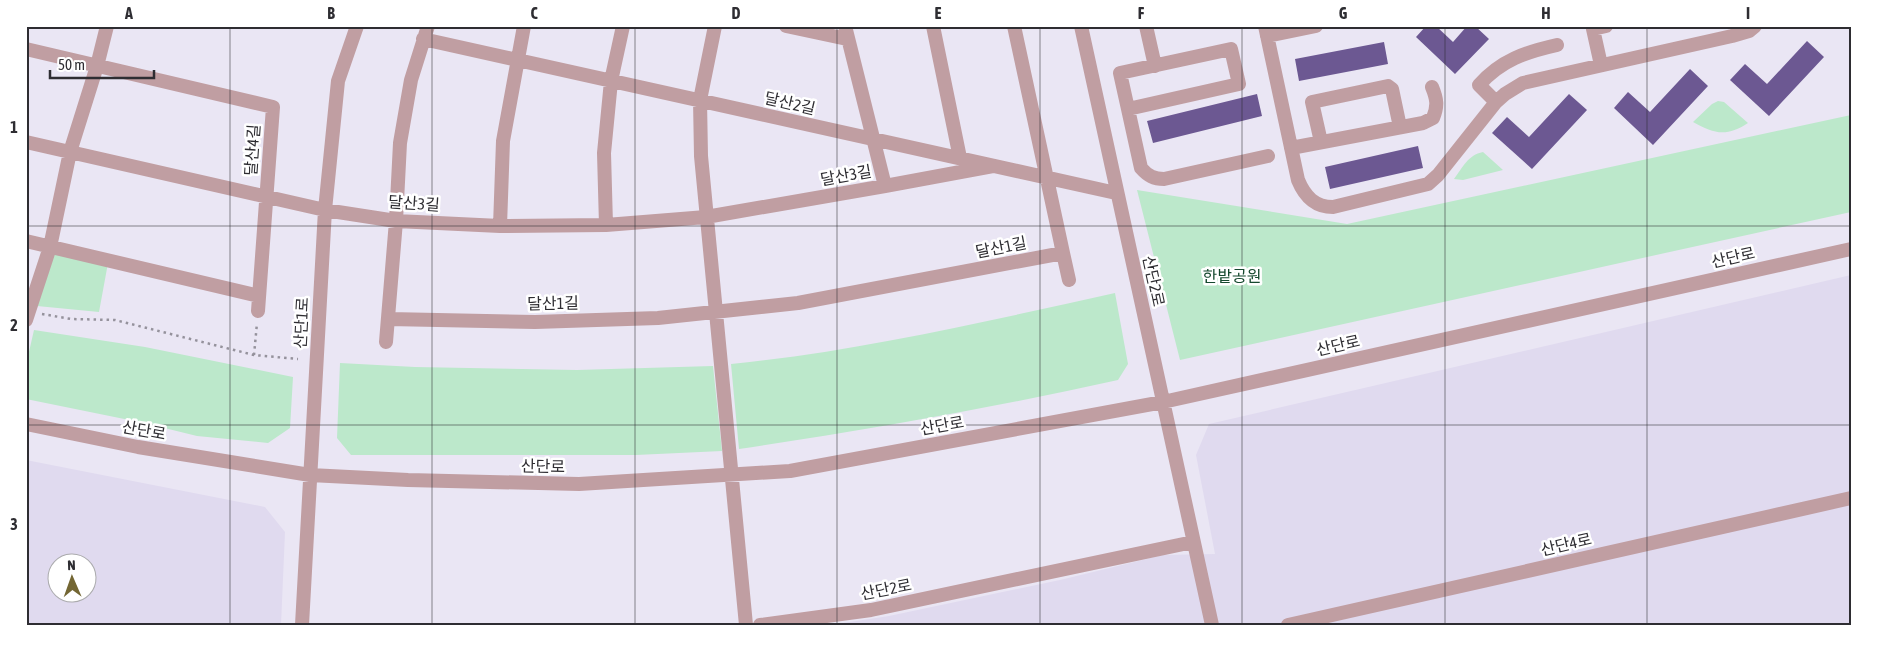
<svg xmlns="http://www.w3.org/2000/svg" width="1877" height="651" viewBox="0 0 1877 651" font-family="'Asap Condensed','Noto Sans KR',sans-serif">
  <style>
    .built { fill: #e0daef; fill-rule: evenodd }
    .green { fill: #bce8cb }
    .building { fill: #6c5892 }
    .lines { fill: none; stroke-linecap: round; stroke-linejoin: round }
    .path { stroke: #95929c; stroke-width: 2.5; stroke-dasharray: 2.5 4; stroke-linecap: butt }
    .minor { stroke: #c09ea2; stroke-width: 14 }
    .grid { fill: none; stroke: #2e2d32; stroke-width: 1; stroke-opacity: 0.55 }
    .labels { text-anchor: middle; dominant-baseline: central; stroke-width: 5; stroke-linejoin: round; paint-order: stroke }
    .street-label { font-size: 16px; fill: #2e2d32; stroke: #fff }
    .park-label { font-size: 16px; fill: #15492e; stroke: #fff }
    .neatline { fill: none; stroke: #2e2d32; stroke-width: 2 }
    .grid-label { font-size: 16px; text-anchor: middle; font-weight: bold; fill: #2e2d32 }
  </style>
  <rect width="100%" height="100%" fill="#eae6f4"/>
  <path class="built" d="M1851,275V625H830L889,616L1060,580L1163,555L1215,554L1196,455L1209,424Z
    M26,460L265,507L285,532L281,625H26ZM58,564H88V594H58Z"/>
  <path class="green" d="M1718,101L1724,102L1748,123C1727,137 1714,134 1693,122L1712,104Z
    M1851,115V212L1180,360L1137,190L1347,224Z
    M1483,152L1503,170L1463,180L1454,179C1463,167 1468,155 1483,152Z
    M55,249L108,263L99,312L37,306Z
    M1115,293L1128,364L1118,380C992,408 866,430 739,449L731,364C860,351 988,321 1115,293Z
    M34,330L145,347L293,377L290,428L268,443L197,436L144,423L26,399V365Z
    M340,363L415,367L577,370L713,366L722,451L636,455H351L337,438Z"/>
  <path class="building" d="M1426,26H1436L1453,42L1467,26H1475L1489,39L1455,74L1416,37Z
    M1807,41L1824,57L1769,116L1730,80L1745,64L1767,84Z
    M1384,42L1388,64L1299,81L1295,59Z
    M1690,69L1708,86L1653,145L1614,108L1628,92L1650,112Z
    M1257,94L1262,116L1153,143L1147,121Z
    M1569,94L1587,110L1532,169L1492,133L1507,117L1529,137Z
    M1418,146L1423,168L1330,189L1325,167Z"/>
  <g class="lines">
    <path class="path" d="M1851,26V27
      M42,314L71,319L115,320L254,355L298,359
      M254,355L257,323"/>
    <path class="minor" d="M715,26L700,100L701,156L746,625
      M786,26L847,39
      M845,26L885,186
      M933,26L960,158
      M1081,26L1212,625
      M1146,26L1155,66
      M1265,26L1298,180C1305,197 1315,207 1333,207L1428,184L1438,175L1496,102L1505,94L1523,83L1732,36L1749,31L1755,26
      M1267,36L1316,26
      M423,39L1116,193
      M26,49L273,107L258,311
      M1231,49L1239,84L1128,109L1120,73Z
      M1601,65L1593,29L1606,26
      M1496,102L1479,85C1501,60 1526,52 1557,45
      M1128,109L1141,168C1148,176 1154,179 1164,179L1268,156
      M26,142L325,210L396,221L500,226L606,225L706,217L885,186L993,166
      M1321,142L1312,102L1388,86L1392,89L1400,127
      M1291,148L1423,123L1433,118C1438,106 1437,99 1432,87
      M606,225L604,153L611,81L623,26
      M500,226L503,141L524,26
      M26,241L259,296
      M1061,244L1069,280
      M389,319L535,322L658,318L798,303L1063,253L1014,26
      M26,320L50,247L70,152L97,66L107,26
      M386,342L396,221L400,143L411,80L428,26
      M26,424L138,447L310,475L408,480L579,484L790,471L1163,402L1851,249
      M302,625L325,210L338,81L357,26
      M760,625L871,610L1193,542
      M1288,625L1851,498"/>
  </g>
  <path class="grid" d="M230,26V625M432,26V625M635,26V625M837,26V625M1040,26V625M1242,26V625M1445,26V625M1647,26V625M26,226H1851M26,425H1851"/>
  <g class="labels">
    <g class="street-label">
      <text transform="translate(790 103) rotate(13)">달산2길</text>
      <text transform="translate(252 150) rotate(-86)">달산4길</text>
      <text transform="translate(846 175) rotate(-10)">달산3길</text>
      <text transform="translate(414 203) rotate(4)">달산3길</text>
      <text transform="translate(1001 247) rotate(-11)">달산1길</text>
      <text transform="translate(1733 257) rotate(-13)">산단로</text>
      <text transform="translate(1154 281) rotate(78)">산단2로</text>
      <text transform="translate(553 303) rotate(-1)">달산1길</text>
      <text transform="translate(301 323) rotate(-87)">산단1로</text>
      <text transform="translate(1338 345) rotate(-13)">산단로</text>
      <text transform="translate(942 425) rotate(-10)">산단로</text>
      <text transform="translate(144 430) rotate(10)">산단로</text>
      <text transform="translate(543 466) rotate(1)">산단로</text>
      <text transform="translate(1566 544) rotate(-13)">산단4로</text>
      <text transform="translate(886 589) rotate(-11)">산단2로</text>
    </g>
    <g class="park-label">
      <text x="1232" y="276">한밭공원</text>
    </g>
  </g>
  <rect width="1877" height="651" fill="none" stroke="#ffffff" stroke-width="55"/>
  <g transform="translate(72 578) rotate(358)"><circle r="24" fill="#ffffff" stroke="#ababad"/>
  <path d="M0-4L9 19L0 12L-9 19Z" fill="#736633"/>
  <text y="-8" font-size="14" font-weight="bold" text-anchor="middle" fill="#2e2d32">N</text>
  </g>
  <path d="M50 70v8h104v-8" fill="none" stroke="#2e2d32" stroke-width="2.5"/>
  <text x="58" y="70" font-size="15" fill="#2e2d32" stroke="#ffffff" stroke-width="4" paint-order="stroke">50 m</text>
  <rect x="28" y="28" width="1822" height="596" class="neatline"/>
  <g class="grid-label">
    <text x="129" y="19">A</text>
    <text x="331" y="19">B</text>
    <text x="534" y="19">C</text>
    <text x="736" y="19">D</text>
    <text x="938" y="19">E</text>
    <text x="1141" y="19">F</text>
    <text x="1343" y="19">G</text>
    <text x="1546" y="19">H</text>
    <text x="1748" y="19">I</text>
    <text x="14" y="133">1</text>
    <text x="14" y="331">2</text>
    <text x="14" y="530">3</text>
  </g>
</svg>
